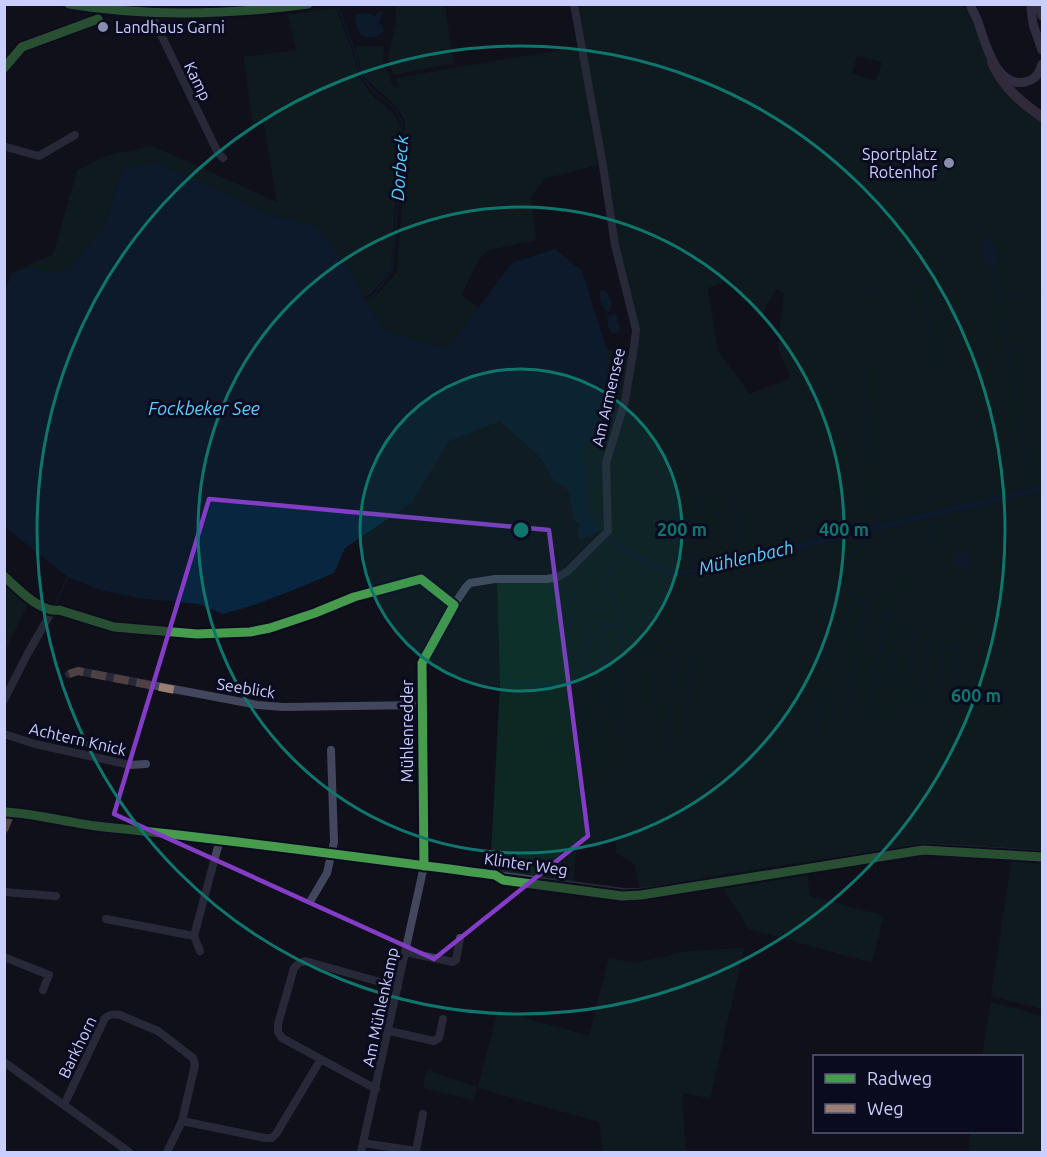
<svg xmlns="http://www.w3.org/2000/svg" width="1047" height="1157" viewBox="0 0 1047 1157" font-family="Ubuntu,sans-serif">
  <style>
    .green { fill: #0d2723; fill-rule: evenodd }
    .water { fill: #08263f }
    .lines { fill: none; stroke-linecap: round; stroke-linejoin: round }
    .stream { stroke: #08263f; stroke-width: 1.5 }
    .minor { stroke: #43475d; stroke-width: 8 }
    .major { stroke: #575170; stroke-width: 9 }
    .highway { stroke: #5a4962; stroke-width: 10 }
    .quiet { stroke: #9b7d72; stroke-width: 8; stroke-dasharray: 15 8; stroke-linecap: butt }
    .cycleway-casing { stroke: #0b0b20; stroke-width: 13 }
    .cycleway { stroke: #469c4c; stroke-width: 9 }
    .marked { fill: none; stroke: #833cc5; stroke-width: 4.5; stroke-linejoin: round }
    .ring { fill: none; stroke: #0f766e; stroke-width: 3 }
    .poi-dot { fill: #898caf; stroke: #0b0b20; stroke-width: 2 }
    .labels { text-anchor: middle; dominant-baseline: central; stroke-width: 6; stroke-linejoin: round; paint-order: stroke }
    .poi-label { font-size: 16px; fill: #caceff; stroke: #0b0b20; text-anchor: start }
    .street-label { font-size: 16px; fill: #caceff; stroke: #0b0b20 }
    .water-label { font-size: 18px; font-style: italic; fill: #58d1ff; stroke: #0b0b20 }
    .centre { fill: #0f766e; stroke: #0b0b20; stroke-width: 3 }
    .ring-label { font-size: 18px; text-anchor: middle; font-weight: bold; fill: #0f766e; stroke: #0b0b20; stroke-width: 6; stroke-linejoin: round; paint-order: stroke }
  </style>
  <rect width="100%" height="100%" fill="#10101b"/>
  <path class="green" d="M395,5H445L454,63L393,75L388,58L396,24Z
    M579,5H962L969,13L988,59L1042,121V485L686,570C681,570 676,570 671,570C655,567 619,544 606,534L609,464L637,330L617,245ZM857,56L882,62L876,81L852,74ZM731,280L756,308L761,318L776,289L784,293L778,348L791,378L750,394L718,351L708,288Z
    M336,8L352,51L359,77L372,95L395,116L400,125L396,152L398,167L391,270L371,294L364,298L354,276L312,224L268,215L214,188L156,162L123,169L104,226L67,271H45L28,267V265L53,255L77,171L105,156L153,146L277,202L263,120L252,122L244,57L296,50L288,15Z
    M355,46H384L383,61L394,89L399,86L396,78L578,47L598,165L544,179L531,198L536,240L489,250L482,256L471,274L462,295L478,308L447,349L386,331L366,302L374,298L397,272L405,170L401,151L405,126L404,119L395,105L363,76Z
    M607,350L617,351L630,356L623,401L604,463L607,530L599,531L588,508L583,447L607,423Z
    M1042,491V850L924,843L639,888L635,865L616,853V841L603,839L601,848L577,844L573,882L490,871L500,685L497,581L559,580L603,538L652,568L676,576L749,562Z
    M5,582L14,593L29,602L5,651Z
    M1012,857L1042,859V1009L991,996Z
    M807,870L810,896L884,916L872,963L749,929L721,885Z
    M744,948L710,1099L682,1092L686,1152H603L599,1122L478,1088L498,1010L589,1036L609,958L634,963L689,951Z
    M991,1002L1042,1016V1152H968L971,1132H1022V1056H982Z
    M432,1068V1072L477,1087L474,1100L423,1088L427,1071Z"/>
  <path class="water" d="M379,11L383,12L379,22L383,28V32C376,38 368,39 360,35L355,20L356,15L363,13L375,16Z
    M156,162L214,188L268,215L312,224L326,237L354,276L365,301L386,331L447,349L512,263L555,249L582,271L607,350V423L583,448L588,508L599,531L580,540L577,535L580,523L574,520L569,491L554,480L540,457L500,421L449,441L411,503L345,548L334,573L301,587L254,605L223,614L199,604L137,598L100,590L68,577L5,527V290L12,273L28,267L45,271H67L104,226L123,169Z
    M987,236C996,243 998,254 996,266L989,267L982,257L983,237Z
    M605,290L609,295L612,306L609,311L607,312C601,306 600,299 600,291Z
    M616,314L620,329L618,333L612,334L608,326L607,316Z
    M1042,485V491L749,562L676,576L652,568L603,538L606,534C619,544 655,567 671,570C676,570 681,570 686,570Z
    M960,551L967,553L971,557L970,563L967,567H958L954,564L952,558Z"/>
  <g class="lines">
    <path class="stream" d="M339,9L355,52L360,75L374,92L394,107L402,122L398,150L401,165L392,271L372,297L365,301
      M993,266L1032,489
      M864,291L924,281L934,372
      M999,300L1042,292
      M1007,349L1042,348
      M864,368L867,447L879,525
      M1041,422H1042
      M675,483L672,501L676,511L693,538L692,563
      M731,503C744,529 743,530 736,558
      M931,519L930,544L883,609C894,621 926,646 942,647C950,647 961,640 969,638
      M686,524L695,516L702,499L707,501L720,519
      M838,586L843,588L875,609
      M54,607L68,577
      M840,638L845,628L848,614L862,602
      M627,647L636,650L652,651
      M664,650L692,641
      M506,683L585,686
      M956,689L957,642
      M940,695L943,648
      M846,710L866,604
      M922,710L929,645
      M903,711L914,635
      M653,713L656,652
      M867,719L887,614
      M884,721L899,627
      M815,738L827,639L837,586L844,563L869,539
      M685,742L691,651
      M668,749L675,654
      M598,778L606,626
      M615,778L623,640L616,625
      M581,784L589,621L614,626L618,623L621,615L603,586L605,578L627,552"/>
    <path class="minor" d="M154,14V20L218,153L223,158
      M4,68L22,47L98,19
      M6,147L39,156L75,135
      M69,674L78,671L258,705L283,707L421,705
      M4,700L28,653L52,611
      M4,734L35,744L130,765L146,764
      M4,812L95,826L190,836L331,853L623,892H640L721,880L924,847L1042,854
      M4,830L11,812
      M4,892L56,896
      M311,900L327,873L334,842L331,750
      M106,919L194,936L220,839
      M194,936L200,951
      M405,952L453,962L456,960L460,938
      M4,957L49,975L43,990
      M389,1031L434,1041L439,1038L443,1019
      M4,1062L129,1152
      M376,1089L282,1038L278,1032V1024L294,968L299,963L305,961L398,987
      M64,1105L105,1018C110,1014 114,1014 120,1015L158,1031L193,1058L195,1065L182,1121L167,1152
      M182,1121L265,1138H272L276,1134L321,1059
      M363,1143L416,1151L423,1114
      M361,1152L424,866L422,663L454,605L466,587L470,583L495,579H547L558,577L568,571L608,531L606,463L625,401L634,347L636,330L615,245L603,166L574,4"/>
    <path class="major" d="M69,4C148,17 228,15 308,4
      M970,4C972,10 976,16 978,22C985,42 997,92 1028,81C1036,79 1040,72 1042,64
      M1038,4L1042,16
      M1031,8L1033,24L1042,50"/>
    <path class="highway" d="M992,62C1003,88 1020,101 1042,117"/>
    <path class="quiet" d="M69,674L78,671L180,691
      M4,830L11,812"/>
    <defs>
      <path id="cycleway" d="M69,4C148,17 228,15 308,4
        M4,68L22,47L98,19
        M4,576C17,588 40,613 59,610L114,627L197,634L250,632L270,628L315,613L354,597L421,579L454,605L422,663L424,866
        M4,812C36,813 72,824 104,827C235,840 365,858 495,875L503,880L622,896L641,895L923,850L1042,857"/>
    </defs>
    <use href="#cycleway" class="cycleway-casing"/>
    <use href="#cycleway" class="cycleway"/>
  </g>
  <path d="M0 0H1047V1157H0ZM209,499L549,530L588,836L434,959L114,814Z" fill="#10101b" fill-opacity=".55" fill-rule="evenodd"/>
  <path class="marked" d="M209,499L549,530L588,836L434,959L114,814Z"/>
  <circle cx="521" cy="530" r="161" fill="#0f766e" fill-opacity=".12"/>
  <g class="ring">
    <circle cx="521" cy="530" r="161"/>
    <circle cx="521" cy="530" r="323"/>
    <circle cx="521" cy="530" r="484"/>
  </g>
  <g class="poi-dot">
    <circle cx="103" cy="27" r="6"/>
    <circle cx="949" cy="163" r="6"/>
  </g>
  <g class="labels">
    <g class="poi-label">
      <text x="115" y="27">Landhaus Garni</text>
      <text x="937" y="154" text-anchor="end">Sportplatz<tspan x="937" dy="18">Rotenhof</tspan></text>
    </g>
    <g class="street-label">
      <text transform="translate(198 81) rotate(64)">Kamp</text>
      <text transform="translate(608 397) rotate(-77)">Am Armensee</text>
      <text transform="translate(246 688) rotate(9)">Seeblick</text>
      <text transform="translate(407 731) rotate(-90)">Mühlenredder</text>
      <text transform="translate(78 739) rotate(13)">Achtern Knick</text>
      <text transform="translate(526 864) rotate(8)">Klinter Weg</text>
      <text transform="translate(380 1007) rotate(-78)">Am Mühlenkamp</text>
      <text transform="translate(77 1047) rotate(-64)">Barkhorn</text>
    </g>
    <g class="water-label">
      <text transform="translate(399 168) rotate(-86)">Dorbeck</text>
      <text x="204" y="408">Fockbeker See</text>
      <text transform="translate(746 557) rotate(-13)">Mühlenbach</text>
    </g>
  </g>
  <circle cx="521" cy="530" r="9" class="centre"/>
  <g class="ring-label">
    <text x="682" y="536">200 m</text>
    <text x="844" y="536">400 m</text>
    <text x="976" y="702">600 m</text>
  </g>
  <rect width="1047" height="1157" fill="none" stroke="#caceff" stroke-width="12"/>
  <rect x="813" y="1055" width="210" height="78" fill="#0b0b20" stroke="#575979" stroke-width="1.5"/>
  <rect x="825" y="1074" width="30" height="9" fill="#469c4c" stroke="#575979" stroke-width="1.5"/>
  <text x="867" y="1085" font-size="18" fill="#caceff">Radweg</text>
  <rect x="825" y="1104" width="30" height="9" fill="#9b7d72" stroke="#575979" stroke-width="1.5"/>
  <text x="867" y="1115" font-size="18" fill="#caceff">Weg</text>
</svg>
